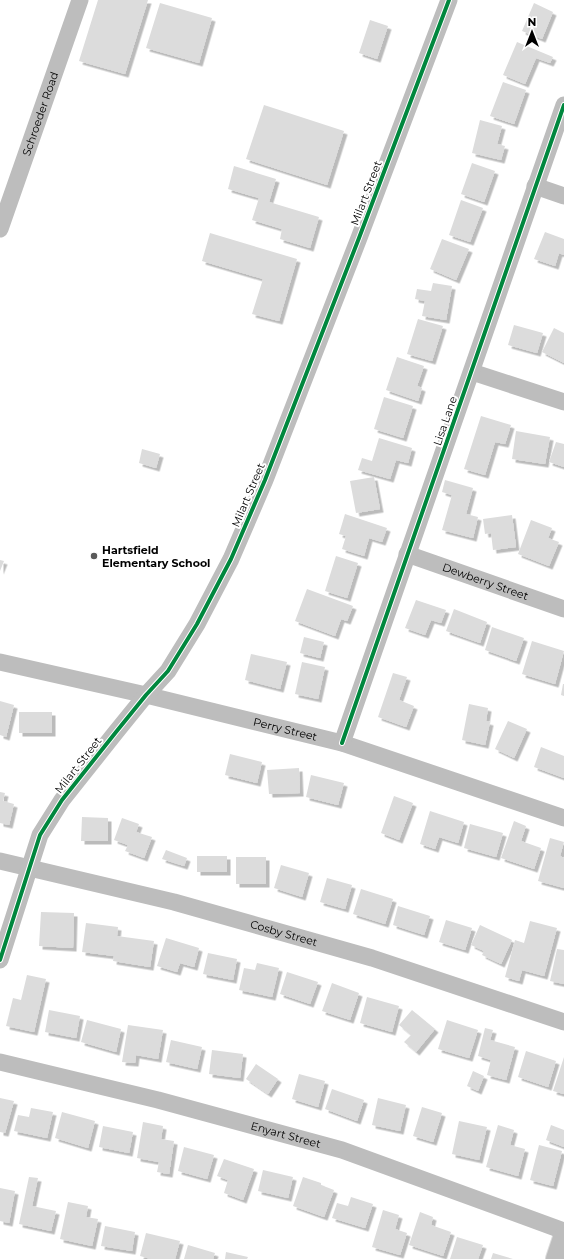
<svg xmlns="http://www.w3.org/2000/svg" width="564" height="1259" viewBox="0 0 564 1259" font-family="Montserrat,sans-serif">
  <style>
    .building { fill: #dcdcdc; filter: url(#shadow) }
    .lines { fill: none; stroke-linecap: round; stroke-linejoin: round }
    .major-casing { stroke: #dbdbdb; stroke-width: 24 }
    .minor { stroke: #bdbdbd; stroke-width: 17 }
    .major { stroke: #bdbdbd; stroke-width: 22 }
    .cycleway-casing { stroke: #fff; stroke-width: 6 }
    .cycleway { stroke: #00873e; stroke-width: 4 }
    .poi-dot { fill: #595959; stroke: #fff; stroke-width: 1.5 }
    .labels { text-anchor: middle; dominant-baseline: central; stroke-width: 4; stroke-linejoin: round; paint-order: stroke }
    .street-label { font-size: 11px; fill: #000; stroke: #fff }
    .poi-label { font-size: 11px; font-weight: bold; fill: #000; stroke: #fff; text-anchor: start }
  </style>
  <defs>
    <filter id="shadow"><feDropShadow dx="3.5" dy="3.5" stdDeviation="0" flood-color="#0004"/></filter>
  </defs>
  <rect width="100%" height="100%" fill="#fff"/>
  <path class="building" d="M98,0H148L125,74L79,61Z
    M160,3L212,18L199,63L146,48Z
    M534,3L553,12L542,39L522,31Z
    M370,20L388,26L377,59L359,53Z
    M517,42L553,57L550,63L536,58L525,84L503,75Z
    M503,82L526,90L514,124L490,116Z
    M264,105L344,131L327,185L246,159Z
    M480,120L502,126L497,144L505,146L501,160L472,153Z
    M472,163L495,171L484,202L461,194Z
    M234,166L276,179L269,202L319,217L310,248L280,239L282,229L252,220L259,198L228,189Z
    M461,200L483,208L470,242L449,235Z
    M545,232L564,239V255L559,253L555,266L534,259Z
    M210,233L297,259L279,321L252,314L263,279L202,261Z
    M442,239L469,249L456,280L430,269Z
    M433,283L452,286L446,320L422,316L425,301L415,299L417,289L431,291Z
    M418,319L443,326L432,361L407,354Z
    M514,325L543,333L537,353L508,345Z
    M554,328L564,333V363L542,352Z
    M397,357L424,366L417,386L422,388L418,401L386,390Z
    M384,397L413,406L403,438L374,429Z
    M481,416L511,425L505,444L495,442L485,475L464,469Z
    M516,431L550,437L545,464L512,459Z
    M379,438L412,448L408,463L396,460L390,479L358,470L362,458L372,461Z
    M556,442L564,444V467L549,462Z
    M142,449L160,454L156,468L139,463Z
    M374,477L380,509L356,513L350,481Z
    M445,480L473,488L466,514L478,517L473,538L442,530L452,495L442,492Z
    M345,514L387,528L382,542L369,538L364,556L342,549L346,536L339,534Z
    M512,515L516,547L493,550L491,533L485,534L483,519Z
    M531,520L552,528L548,538L559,542L549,566L518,554Z
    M336,556L358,563L347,598L325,591Z
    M0,560L4,561L0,571Z
    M307,589L353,606L347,621L341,619L335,636L295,621Z
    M416,600L446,610L441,623L431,620L425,635L405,628Z
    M454,609L487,622L480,643L446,631Z
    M492,627L524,638L516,661L485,650Z
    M304,637L324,642L320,658L300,653Z
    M532,641L564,651L555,684L522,674Z
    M251,654L287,662L280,689L245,680Z
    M302,662L325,667L318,699L295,694Z
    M393,673L407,677L399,700L414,706L406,727L378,717Z
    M563,684H564V696L561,695Z
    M0,701L14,705L6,737L0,735Z
    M469,704L488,708L486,721L490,722L485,745L462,740Z
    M19,712H52V733H19Z
    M508,721L527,729L514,758L495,749Z
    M541,747L564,756V778L534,767Z
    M230,754L262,762L257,783L225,775Z
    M299,768L300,793L269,794L267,770Z
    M311,775L344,783L338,805L306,797Z
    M0,792L5,793L3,801L14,804L9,825L0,823Z
    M394,796L413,803L399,840L381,833Z
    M430,811L464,822L458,843L439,837L435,849L420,844Z
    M82,817L108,818V841H81Z
    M122,818L139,824L136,832L152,837L144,858L125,851L128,845L114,840Z
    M514,821L526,826L521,841L541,848L534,869L501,858Z
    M470,824L503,833L496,857L464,848Z
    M550,838L564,842L560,856L564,858V888L538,881Z
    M166,850L187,858L184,866L162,859Z
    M197,856H227V872H197Z
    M236,857H266V884H236Z
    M281,865L309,873L302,897L274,888Z
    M327,878L352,885L345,909L320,902Z
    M361,889L393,899L385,924L353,914Z
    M398,906L430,916L424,935L393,925Z
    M41,912L74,913L73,948L39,946Z
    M446,920L472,928L465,950L439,942Z
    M530,921L557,928L544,976L522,970L519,981L505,977L515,940L524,943Z
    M86,923L118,927L117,936L154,941L150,967L113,961L114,956L82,952Z
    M480,925L512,940L501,964L482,955L484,951L471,945Z
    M166,938L199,948L194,967L180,963L177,972L157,966Z
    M557,949L564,950V984L550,981Z
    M208,953L237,959L233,980L203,974Z
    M257,963L279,968L272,997L239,990L244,968L255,970Z
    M287,972L318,982L310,1004L280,994Z
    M27,975L46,979L34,1032L6,1026L13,998L21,1000Z
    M332,983L359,993L350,1020L322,1011Z
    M367,997L399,1006L392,1032L360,1023Z
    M49,1010L80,1016L76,1038L45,1032Z
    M412,1010L435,1029L416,1052L404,1042L411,1035L399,1025Z
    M87,1020L121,1029L116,1052L81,1042Z
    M447,1020L478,1030L469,1058L438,1049Z
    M128,1025L163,1030L158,1059L136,1055L135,1063L122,1062Z
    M485,1028L493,1030L490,1040L515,1047L506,1080L487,1075L491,1060L478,1056Z
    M171,1040L202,1047L197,1069L166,1062Z
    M212,1050L243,1054L240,1078L209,1074Z
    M526,1051L556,1061L548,1087L518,1077Z
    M564,1057V1094L553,1091Z
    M256,1064L278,1079L268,1094L246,1079Z
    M473,1071L484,1076L478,1091L467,1086Z
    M299,1074L325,1081L318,1107L292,1099Z
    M332,1089L364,1100L357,1121L325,1109Z
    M0,1098L14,1101L5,1133L0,1132Z
    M378,1098L406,1105L400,1131L372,1125Z
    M422,1107L442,1113L433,1142L413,1136Z
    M31,1108L53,1112L47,1138L14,1131L18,1115L29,1117Z
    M62,1112L95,1121L88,1148L55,1138Z
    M459,1121L487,1127L479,1160L452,1154Z
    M143,1122L163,1126L161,1139L174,1141L169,1174L157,1172L159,1162L137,1158Z
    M498,1125L514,1130L510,1145L525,1149L518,1176L486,1167Z
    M551,1125L564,1130V1147L546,1140Z
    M103,1126L133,1132L129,1153L99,1147Z
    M539,1145L562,1151L553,1186L530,1180Z
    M184,1147L214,1155L207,1179L178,1171Z
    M224,1159L254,1169L243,1200L224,1193L228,1180L217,1176Z
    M263,1170L293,1177L288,1198L258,1191Z
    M29,1177L38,1178L32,1206L56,1211L51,1231L19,1224Z
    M303,1177L321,1183V1185L334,1190L324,1217L293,1206Z
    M0,1188L15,1191L9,1223L0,1221Z
    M351,1197L373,1204L365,1228L332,1218L337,1203L348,1206Z
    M68,1202L88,1206L86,1217L98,1219L92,1246L60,1239Z
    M383,1210L399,1215L395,1229L407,1233L400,1255L372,1247Z
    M420,1212L433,1217L431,1225L451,1232L443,1256L409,1245Z
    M105,1226L135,1232L132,1251L101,1246Z
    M146,1233L180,1241L175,1259H151L140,1256Z
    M457,1237L483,1245L478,1259H450Z
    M188,1245L215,1253L213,1259H184Z
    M226,1252L248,1257L247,1259H225Z
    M493,1253L513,1259H491Z"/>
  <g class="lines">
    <defs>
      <path id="major" d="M557,1259L564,1238"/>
    </defs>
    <use href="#major" class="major-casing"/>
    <g class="minor">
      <path d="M535,186L564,196"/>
      <path id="s1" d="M0,229L80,0"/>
      <path d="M472,372L564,402"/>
      <path id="s2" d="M407,554L564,609"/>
      <path id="s3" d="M0,662L146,695L342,743L564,818"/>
      <path d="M342,743L564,105"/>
      <path id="s4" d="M0,861L174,902L372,958L564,1022"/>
      <path d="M0,960L40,835L62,800L116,732L146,695L168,671L197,624L231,559L265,480L359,238L449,0"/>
      <path id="s5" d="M0,1062L158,1100L342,1150L564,1231"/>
    </g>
    <use href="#major" class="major"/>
    <defs>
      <path id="cycleway" d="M342,743L564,105
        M0,960L40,835L62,800L116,732L146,695L168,671L197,624L231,559L265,480L359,238L449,0"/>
    </defs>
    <use href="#cycleway" class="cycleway-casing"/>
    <use href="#cycleway" class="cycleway"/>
  </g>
  <circle class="poi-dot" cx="94" cy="556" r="4"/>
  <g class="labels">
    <g class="street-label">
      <text stroke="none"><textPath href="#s1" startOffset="122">Schroeder Road</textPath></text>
      <text transform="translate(366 193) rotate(-69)">Milart Street</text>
      <text transform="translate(445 421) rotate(-71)">Lisa Lane</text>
      <text transform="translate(248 495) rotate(-67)">Milart Street</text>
      <text stroke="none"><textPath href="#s2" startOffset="83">Dewberry Street</textPath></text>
      <text stroke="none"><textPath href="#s3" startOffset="293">Perry Street</textPath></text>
      <text transform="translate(78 765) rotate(-52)">Milart Street</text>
      <text stroke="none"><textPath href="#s4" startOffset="293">Cosby Street</textPath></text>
      <text stroke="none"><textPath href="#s5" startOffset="295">Enyart Street</textPath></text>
    </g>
    <g class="poi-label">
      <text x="102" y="550">Hartsfield<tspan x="102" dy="13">Elementary School</tspan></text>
    </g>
  </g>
  <g transform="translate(532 32)" stroke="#ffffff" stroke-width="3" paint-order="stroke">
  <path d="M0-3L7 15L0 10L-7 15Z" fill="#000000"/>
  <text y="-6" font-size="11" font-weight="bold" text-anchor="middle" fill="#000000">N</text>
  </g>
</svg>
